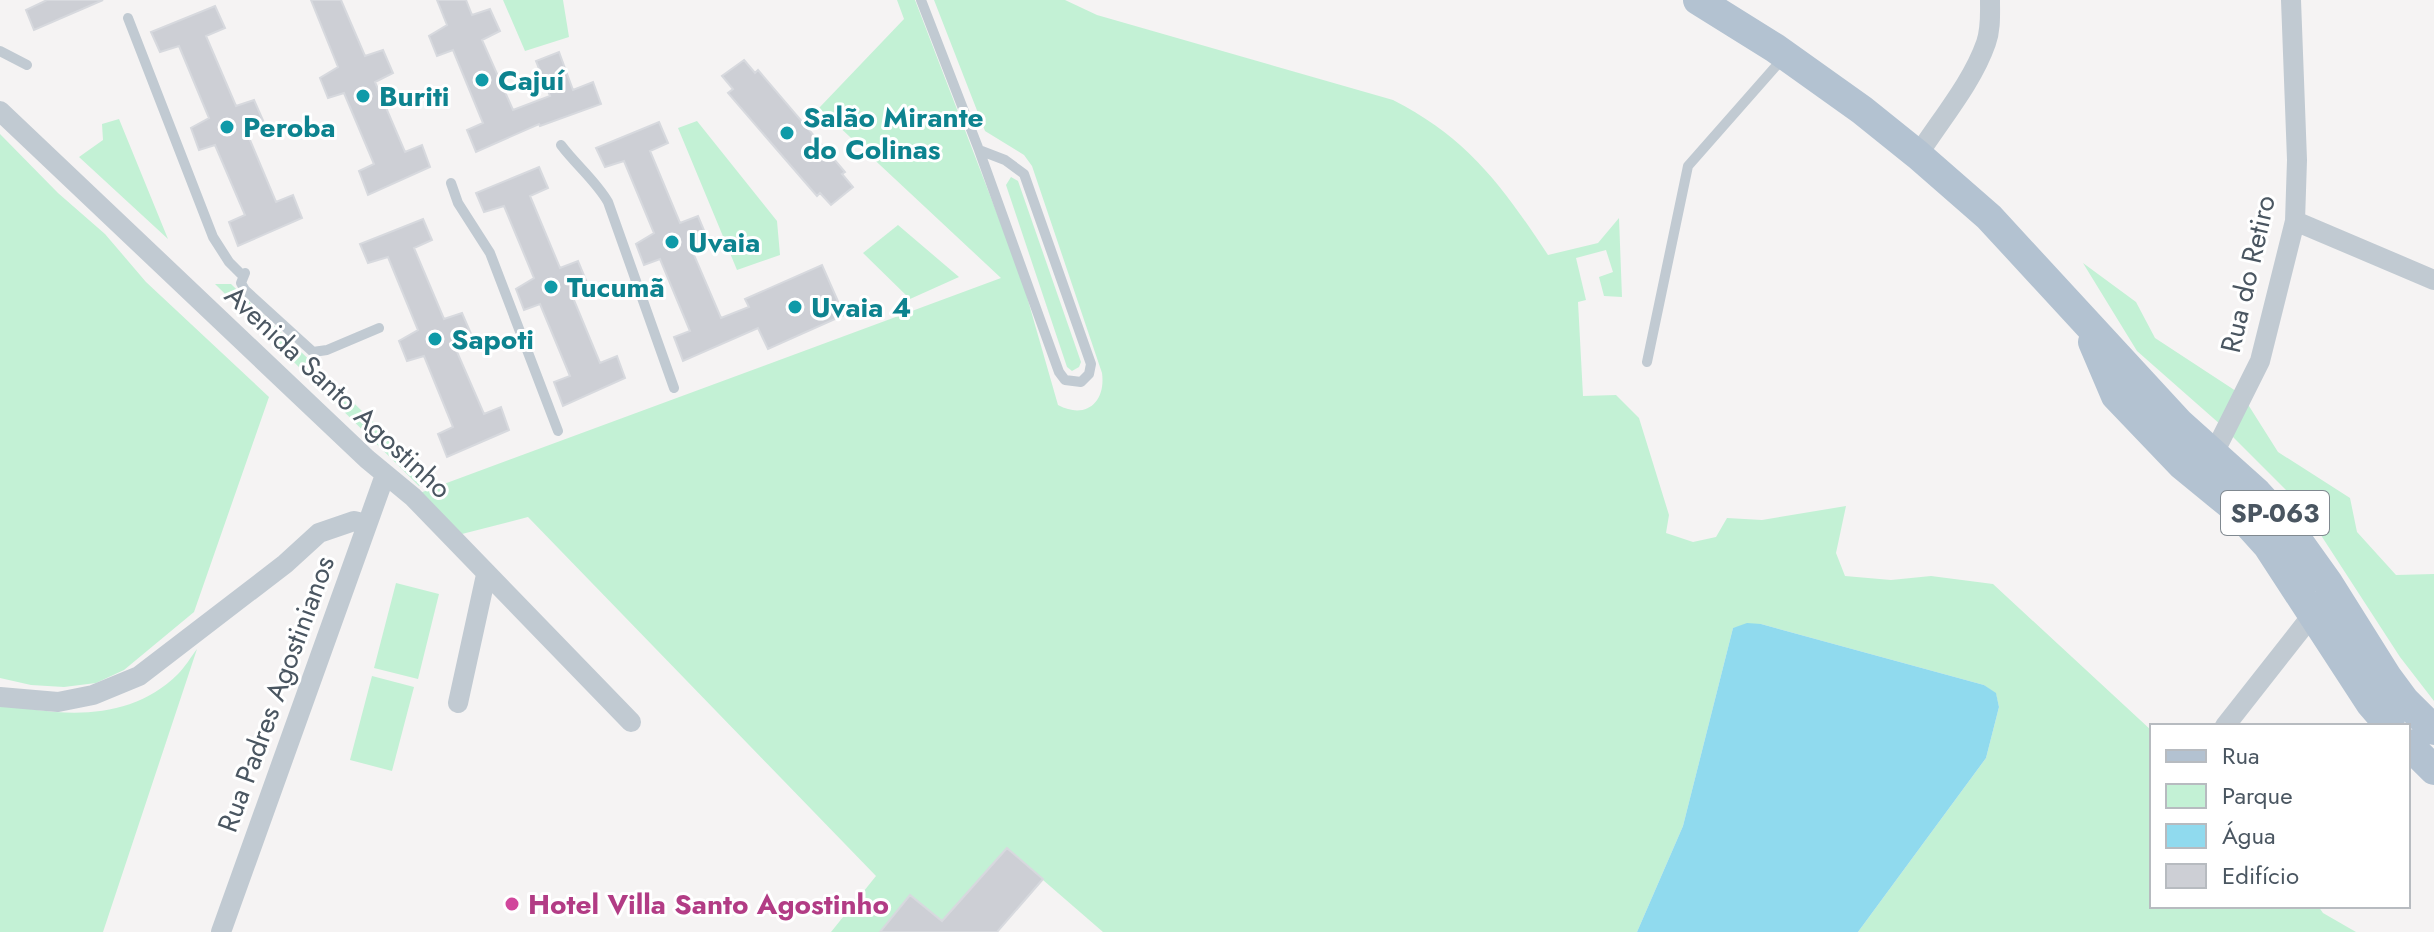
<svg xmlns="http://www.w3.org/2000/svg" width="2434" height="932" viewBox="0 0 2434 932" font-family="Jost,sans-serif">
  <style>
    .green { fill: #c3f1d5 }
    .water { fill: #90daee }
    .building { fill: #cdcfd5; stroke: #d7d9de; stroke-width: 2 }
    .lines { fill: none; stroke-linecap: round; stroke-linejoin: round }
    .lane { stroke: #c1cad2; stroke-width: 10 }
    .street { stroke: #c1cad2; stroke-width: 20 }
    .primary { stroke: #b3c2d1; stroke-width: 30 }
    .culture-dot { fill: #0f9aa8; stroke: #fff; stroke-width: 3 }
    .hotel-dot { fill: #d1479c; stroke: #fff; stroke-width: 3 }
    .labels { text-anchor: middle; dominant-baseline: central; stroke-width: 6; stroke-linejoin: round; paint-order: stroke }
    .shield { fill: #fff; stroke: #808990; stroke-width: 2 }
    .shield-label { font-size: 26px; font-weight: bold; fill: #4a5661 }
    .culture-label { font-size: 28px; font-weight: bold; fill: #0d838f; stroke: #fff; text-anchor: start }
    .street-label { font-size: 28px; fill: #4a5661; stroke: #fff }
    .hotel-label { font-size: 28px; font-weight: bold; fill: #b23c85; stroke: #fff; text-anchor: start }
  </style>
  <rect width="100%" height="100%" fill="#f5f3f3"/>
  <path class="green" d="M503,0H563L569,37L525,51Z
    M897,0H915L1021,276L1058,405C1086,420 1106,402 1102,373L1032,166L1024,155L985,131L934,0H1065L1097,15L1393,100C1468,138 1503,187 1548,255L1598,243L1619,218L1622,297L1604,296L1599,277L1613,272L1606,250L1576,258L1586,300L1578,302L1583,396L1616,395L1639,418L1669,515L1666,533L1693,542L1716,537L1727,518L1762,520L1846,506L1836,553L1845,576L1891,580L1931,576L1993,584L2152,731V906H2318L2323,913L2356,932H1858L1986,758L1999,707L1996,694L1984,685L1761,624L1733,628L1683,826L1637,932H1103L1043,880L997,932L1043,880L1007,848L933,932H831L876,876L528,517L458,535L417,494L1001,278L819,108L904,19Z
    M119,119L168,239L79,157L103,140L102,124Z
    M697,121L777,221L780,255L737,270L678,128Z
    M0,134L58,193L105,234L146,282L269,397L194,612L124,670L96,683L64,687L31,685L0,678Z
    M1011,177L1018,181L1081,362L1079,367L1072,371L1067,367L1006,185Z
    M898,225L959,277L910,299L863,253Z
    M2083,263L2136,302L2155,338L2242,395L2278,452L2350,498L2357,532L2396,575L2434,574V701L2400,657L2302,506L2221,425L2137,351Z
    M215,284H231L429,476L419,486Z
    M396,583L439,594L418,679L374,668Z
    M197,649L103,932H0V703C61,717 130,722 178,674C185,667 191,657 197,649Z
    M372,676L414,687L392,771L350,760Z"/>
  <path class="water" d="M1747,623L1761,624L1984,685L1996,693L1999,707L1986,758L1858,932H1637L1683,826L1733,628Z"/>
  <path class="building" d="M47,0H103L34,30L26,10Z
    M311,0H341L365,56L383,50L393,73L375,82L405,152L422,145L430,167L368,195L359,171L374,164L344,93L328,98L320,78L338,67Z
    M437,0H466L472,15L490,9L500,31L482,40L513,110L550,96L536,61L559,52L573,90L593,82L601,104L540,126L539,124L476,152L467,130L483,123L453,50L437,56L429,36L447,25Z
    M215,6L225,28L206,36L236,106L254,100L265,125L247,133L276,202L293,195L302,218L238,246L229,222L245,215L215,145L199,150L191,128L209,118L179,46L160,52L151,32Z
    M744,60L755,73L758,70L845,172L842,174L853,187L831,205L820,193L817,196L728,93L733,89L722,76Z
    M659,122L668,143L650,151L680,223L698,216L708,240L691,248L721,318L749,307L745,299L822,265L844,315L768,349L758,328L683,361L674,337L690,331L660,259L644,265L636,244L654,233L624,161L605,167L596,148Z
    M539,167L548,188L530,196L560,268L578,261L588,285L571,293L600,363L617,356L625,378L563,406L554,382L570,376L540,304L524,310L516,289L534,278L504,206L484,212L476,193Z
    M423,219L432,240L414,248L444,319L462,313L472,336L454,345L484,414L501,407L509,430L447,457L438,434L453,427L424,356L407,361L399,341L418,330L388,257L368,263L360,244Z
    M1007,848L1043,879L997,932H880L910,895L942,921Z"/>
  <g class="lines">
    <path class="lane" d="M921,0L979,150L1059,372L1065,380L1081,382L1089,374L1091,364L1024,174L1005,160L979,150
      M128,18L213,237L229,262L242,275
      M0,51L27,65
      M561,145C576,165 596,181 608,202L674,388
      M451,183L458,203L490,253L558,431
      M245,273L241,283L245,290L313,352L327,350L379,328
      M1647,362L1688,166L1784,57"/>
    <path class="street" d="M0,111L367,459L413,497L631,722
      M1918,155C1941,119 1972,83 1986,43C1991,29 1990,15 1990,0
      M2295,221L2434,280
      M2213,455L2260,361L2295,221L2297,160L2291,0
      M0,697L58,702L93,695L139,676L285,564L319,533L354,521L367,524
      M458,703L486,575
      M2225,726L2313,614
      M221,932L385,475"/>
    <path class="primary" d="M1698,0L1775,48L1862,110L1918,155L1989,217L2179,423L2257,493L2288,527L2328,583L2387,677L2404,700L2434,730
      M2093,342L2116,396L2182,465L2231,505L2268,546L2371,704L2390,726
      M2408,744L2434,770"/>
  </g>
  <g class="culture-dot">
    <circle cx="482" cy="80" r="8"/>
    <circle cx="363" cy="96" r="8"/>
    <circle cx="227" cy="127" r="8"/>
    <circle cx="787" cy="133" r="8"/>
    <circle cx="672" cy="242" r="8"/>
    <circle cx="551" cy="287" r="8"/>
    <circle cx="795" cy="307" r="8"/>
    <circle cx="435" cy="339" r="8"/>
  </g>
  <circle class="hotel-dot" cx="512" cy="904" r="8"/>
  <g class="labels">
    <rect class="shield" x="2221" y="491" width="108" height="44" rx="6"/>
    <g class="shield-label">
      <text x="2275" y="513">SP-063</text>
    </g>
    <g class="culture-label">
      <text x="498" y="80">Cajuí</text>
      <text x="379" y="96">Buriti</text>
      <text x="803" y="117">Salão Mirante<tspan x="803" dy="32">do Colinas</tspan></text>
      <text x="243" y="127">Peroba</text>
      <text x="688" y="242">Uvaia</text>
      <text x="567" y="287">Tucumã</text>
      <text x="811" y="307">Uvaia 4</text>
      <text x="451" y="339">Sapoti</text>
    </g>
    <g class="street-label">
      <text transform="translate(2248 274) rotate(-77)">Rua do Retiro</text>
      <text transform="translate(338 392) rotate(43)">Avenida Santo Agostinho</text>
      <text transform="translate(276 694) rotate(-70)">Rua Padres Agostinianos</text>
    </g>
    <g class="hotel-label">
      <text x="528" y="904">Hotel Villa Santo Agostinho</text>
    </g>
  </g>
  <rect x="2150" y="724" width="260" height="184" fill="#ffffff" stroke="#b7bbc0" stroke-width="2"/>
  <rect x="2166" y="750" width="40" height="12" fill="#b3c2d1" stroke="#b7bbc0" stroke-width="2"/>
  <text x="2222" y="764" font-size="24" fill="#4a5661">Rua</text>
  <rect x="2166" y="784" width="40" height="24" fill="#c3f1d5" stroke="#b7bbc0" stroke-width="2"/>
  <text x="2222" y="804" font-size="24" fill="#4a5661">Parque</text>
  <rect x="2166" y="824" width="40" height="24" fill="#90daee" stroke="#b7bbc0" stroke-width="2"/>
  <text x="2222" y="844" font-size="24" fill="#4a5661">Água</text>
  <rect x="2166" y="864" width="40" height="24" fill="#cdcfd5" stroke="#b7bbc0" stroke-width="2"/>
  <text x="2222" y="884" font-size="24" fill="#4a5661">Edifício</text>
</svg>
